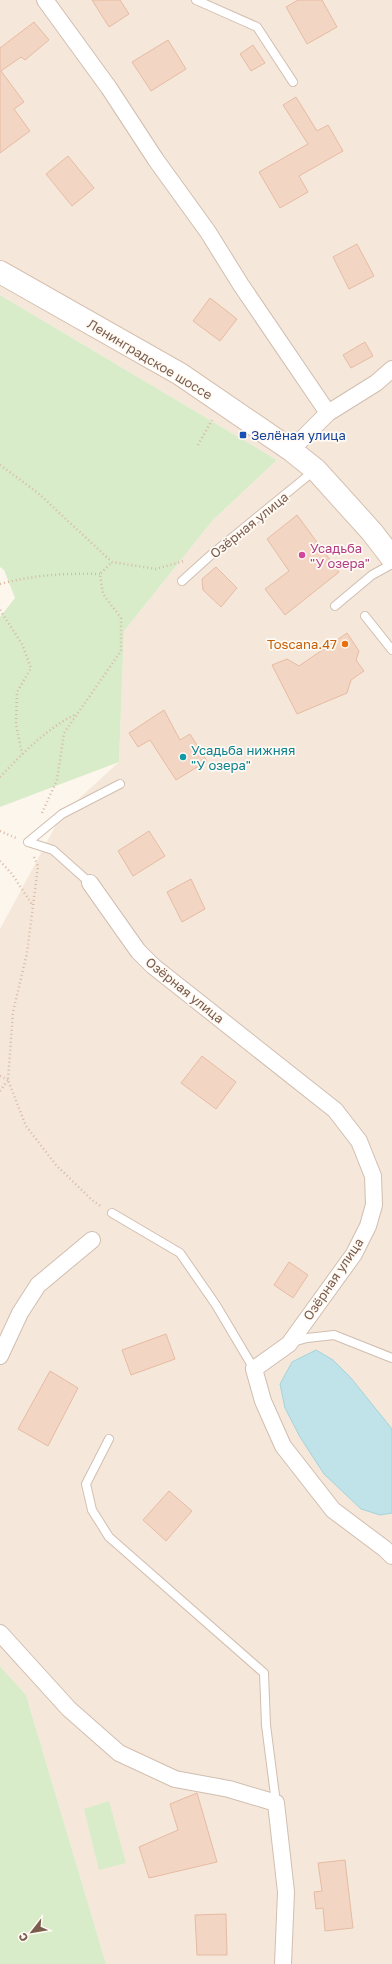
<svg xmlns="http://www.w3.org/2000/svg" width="392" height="1964" viewBox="0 0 392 1964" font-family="'Golos Text',sans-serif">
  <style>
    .residential { fill: #f5e8da }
    .green { fill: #d8ecc9 }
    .water { fill: #bfe3e8; stroke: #a5d3da }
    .building { fill: #f3d5c3; stroke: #e6bba3 }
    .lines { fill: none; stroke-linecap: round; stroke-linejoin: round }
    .service-casing { stroke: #d1beb0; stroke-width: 10 }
    .minor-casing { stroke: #d1beb0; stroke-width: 18 }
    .secondary-casing { stroke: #d6c0b0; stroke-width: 24 }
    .path { stroke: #d9b8a5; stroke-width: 2.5; stroke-dasharray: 1 3; stroke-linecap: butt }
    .service { stroke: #fff; stroke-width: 8 }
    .minor { stroke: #fff; stroke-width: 16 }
    .secondary { stroke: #fff; stroke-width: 22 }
    .transit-dot { fill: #1a4fb4; stroke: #fffaf3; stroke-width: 1.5 }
    .hotel-dot { fill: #d1479c; stroke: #fffaf3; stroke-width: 1.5 }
    .food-dot { fill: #e8710a; stroke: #fffaf3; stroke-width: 1.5 }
    .culture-dot { fill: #0f9aa8; stroke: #fffaf3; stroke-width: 1.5 }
    .labels { text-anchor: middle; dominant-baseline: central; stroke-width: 3.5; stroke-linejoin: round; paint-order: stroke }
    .street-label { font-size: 13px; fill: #7a5c4d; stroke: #fffaf3 }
    .transit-label { font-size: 13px; fill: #164399; stroke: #fffaf3; text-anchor: start }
    .hotel-label { font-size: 13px; fill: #b23c85; stroke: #fffaf3; text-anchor: start }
    .food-label { font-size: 13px; fill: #c56008; stroke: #fffaf3; text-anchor: end }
    .culture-label { font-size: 13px; fill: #0d838f; stroke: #fffaf3; text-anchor: start }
  </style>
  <rect width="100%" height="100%" fill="#fdf6ec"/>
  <path class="residential" d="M0,0H392V1964H106L26,1695L0,1666V929L62,814L119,762L124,631L213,520L277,460L0,295Z"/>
  <path class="green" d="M0,295L277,460L213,520L124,631L119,762L0,807V617L15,598L4,570L0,567Z
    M0,1666L26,1695L106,1964H0Z
    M109,1801L126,1863L99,1870L84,1809Z"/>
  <path class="water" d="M316,1350L333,1360L351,1378L392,1429V1513L380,1515L361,1509L324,1474L300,1437L285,1408L280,1384L292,1362Z"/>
  <path class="building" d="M92,0H120L129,14L109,27Z
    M298,0H322L337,27L307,44L286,7Z
    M34,22L49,40L25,60L21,57L1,71L24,102L14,109L30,131L0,153V48Z
    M168,40L186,69L151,91L132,62Z
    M253,45L265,63L251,71L240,54Z
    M296,97L317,131L328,125L343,151L299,176L308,192L280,208L259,172L308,144L283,105Z
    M68,156L94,188L72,206L46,174Z
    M357,244L374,276L349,289L333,257Z
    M210,298L237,319L220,341L193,321Z
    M365,342L373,356L351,368L343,355Z
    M297,515L339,572L285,615L265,589L289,571L267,539Z
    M216,567L237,588L221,607L203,590L202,579Z
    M347,633L359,651L356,660L364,671L351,680L347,693L297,714L272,665L287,659L299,666Z
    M164,710L180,740L190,734L207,761L176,780L150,740L138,747L129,733Z
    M149,831L165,856L133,876L118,851Z
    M191,879L205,909L182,922L167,892Z
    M202,1056L236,1082L216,1109L181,1083Z
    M289,1262L308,1275L293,1298L274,1285Z
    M166,1334L175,1359L131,1375L122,1350Z
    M50,1371L78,1388L48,1446L18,1429Z
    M169,1491L192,1511L166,1541L143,1520Z
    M197,1793L217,1862L149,1878L139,1847L178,1830L170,1804Z
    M345,1860L353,1928L325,1931L323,1908L316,1909L314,1892L322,1891L318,1863Z
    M226,1914L227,1955H197L195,1915Z"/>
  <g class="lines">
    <defs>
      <path id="service" d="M196,0L257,27L293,82
        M182,581L212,554L315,470
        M335,606L372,575L392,564
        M365,616L392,650
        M28,842L62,814L120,784
        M28,842L53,850L90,883
        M112,1213L180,1253L216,1305L254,1369
        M293,1342L307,1338L334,1335L392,1358
        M109,1439L86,1484L92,1510L109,1537L264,1673L266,1725L276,1803"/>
      <path id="minor" d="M45,0L109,88L156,160L208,232L241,285L328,413
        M291,450L328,413L376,383L392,369
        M90,883L138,951L153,966L335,1110L359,1141L373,1176L374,1205L368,1226L354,1254L289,1344L254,1369L263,1401L283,1446L333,1510L385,1549L392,1556
        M0,1356L20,1313L38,1285L92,1240
        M0,1633L69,1709L119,1753L175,1779L229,1789L276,1803L286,1892L283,1964"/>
      <path id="secondary" d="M0,272L180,374L291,450L316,470L372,532L392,558"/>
    </defs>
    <use href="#service" class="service-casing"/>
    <use href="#minor" class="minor-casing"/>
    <use href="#secondary" class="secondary-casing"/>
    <path class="path" d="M198,445L212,420
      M0,465L38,493L112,562L156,569L184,561
      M0,584C34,575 64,573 100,574
      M0,610L22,644L31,668L17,692L16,724L22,754
      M0,777C23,753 46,729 76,714
      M42,813L57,780L64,733L121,651V618L103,594L100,574L112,562
      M0,831L16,838
      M34,857L38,866L27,953L13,1012L8,1080L26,1126L56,1165L92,1200L102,1207
      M0,861L12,874L33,906
      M0,1076L8,1080
      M0,1091L7,1081"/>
    <use href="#service" class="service"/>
    <use href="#minor" class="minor"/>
    <use href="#secondary" class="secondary"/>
  </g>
  <rect class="transit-dot" x="239" y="431" width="8" height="8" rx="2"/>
  <circle class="hotel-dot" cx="302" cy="555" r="4"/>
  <circle class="food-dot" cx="345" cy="644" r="4"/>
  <circle class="culture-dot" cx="183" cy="757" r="4"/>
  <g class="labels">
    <g class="street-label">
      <text transform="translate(150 359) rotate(31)">Ленинградское шоссе</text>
      <text transform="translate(249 525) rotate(-39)">Озёрная улица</text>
      <text transform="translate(185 990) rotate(39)">Озёрная улица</text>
      <text transform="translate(333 1279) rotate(-56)">Озёрная улица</text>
    </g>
    <g class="transit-label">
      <text x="251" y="435">Зелёная улица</text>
    </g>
    <g class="hotel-label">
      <text x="310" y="548">Усадьба<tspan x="310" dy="15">"У озера"</tspan></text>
    </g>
    <g class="food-label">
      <text x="337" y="644">Toscana.47</text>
    </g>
    <g class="culture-label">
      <text x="191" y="750">Усадьба нижняя<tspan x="191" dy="15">"У озера"</tspan></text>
    </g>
  </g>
  <g transform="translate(32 1932) rotate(239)" stroke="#fffaf3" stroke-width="3" paint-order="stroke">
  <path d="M0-3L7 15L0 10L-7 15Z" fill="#7a5c4d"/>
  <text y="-6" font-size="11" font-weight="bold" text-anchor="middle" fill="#7a5c4d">С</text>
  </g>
</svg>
